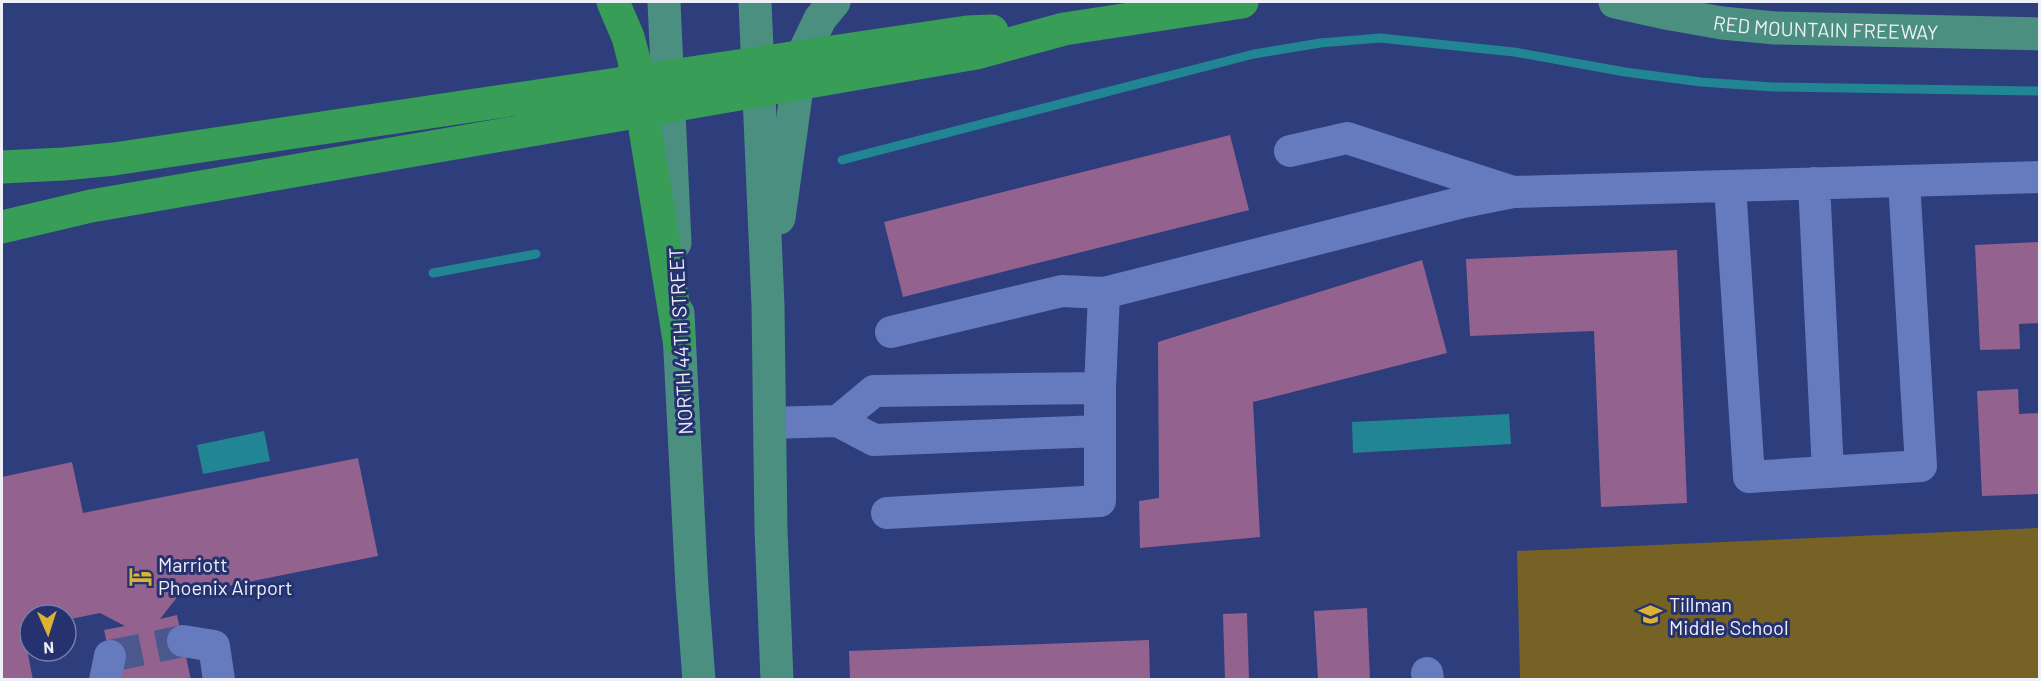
<svg xmlns="http://www.w3.org/2000/svg" width="2041" height="681" viewBox="0 0 2041 681" font-family="Barlow,sans-serif">
  <style>
    .green { fill: #776225 }
    .water { fill: #218594 }
    .lines { fill: none; stroke-linecap: round; stroke-linejoin: round }
    .stream { stroke: #218594; stroke-width: 9 }
    .building { fill: #94628f }
    .minor-tunnel { stroke: #4b588e; stroke-width: 32; stroke-dasharray: 32 16; stroke-linecap: butt }
    .minor { stroke: #667abe; stroke-width: 32 }
    .major { stroke: #4a8f80; stroke-width: 33 }
    .highway { stroke: #379d57; stroke-width: 33 }
    .labels { text-anchor: middle; dominant-baseline: central; stroke-width: 6; stroke-linejoin: round; paint-order: stroke }
    .street-label { font-size: 20px; fill: #eef0f8; stroke: #25326f }
    .poi-label { font-size: 20px; fill: #eef0f8; stroke: #25326f; text-anchor: start }
  </style>
  <rect width="100%" height="100%" fill="#2e3d7b"/>
  <path class="green" d="M2039,528V679H1520L1517,551Z"/>
  <path class="water" d="M1509,414L1511,444L1353,453L1352,422Z
    M264,431L270,461L203,474L197,445Z"/>
  <g class="lines">
    <path class="stream" d="M842,160L1254,54L1320,43L1380,38L1514,52L1625,72L1701,82L1773,87L2040,91
      M433,273L536,254"/>
  </g>
  <path class="building" d="M1230,135L1249,210L903,297L884,222Z
    M2040,242V323L2019,324L2020,349L1980,350L1975,245Z
    M1677,250L1687,503L1601,507L1594,331L1470,336L1466,259Z
    M1422,260L1447,353L1253,402L1260,537L1140,548L1139,501L1159,498L1158,342Z
    M2018,389L2019,414L2040,413V494L1982,496L1977,391Z
    M358,458L378,556L178,596L160,619L177,615L191,680H115L104,630L125,626L100,613L66,620V615H30V626L23,628L33,680H2V477L72,462L83,513Z
    M1367,608L1370,680H1318L1314,611Z
    M1247,613L1249,680H1225L1223,614Z
    M1149,640L1150,680H850L849,651Z"/>
  <g class="lines">
    <path class="minor-tunnel" d="M110,656L183,641"/>
    <path class="minor" d="M1290,151L1347,138L1513,192L2040,177
      M1814,183L1828,472
      M1730,186L1749,477L1921,466L1904,181
      M891,332L1062,291L1104,293
      M838,421L874,391L1100,388
      M770,423L838,421L874,440L1100,431
      M887,513L1100,501V388L1104,293L1463,202L1513,192
      M183,641L214,646L219,680
      M1427,673L1428,680
      M105,680L110,656"/>
    <g class="major">
      <path d="M664,2L675,243"/>
      <path d="M755,2L768,306L771,530L777,680"/>
      <path id="s1" d="M1615,2L1665,13L1722,23L1775,28L2040,34"/>
      <path d="M779,218L796,95L805,50L820,19L834,2"/>
      <path d="M678,313L692,588L699,680"/>
    </g>
    <path class="highway" d="M613,2L628,37L634,60L679,340
      M2,167L64,164L114,159L967,32L992,31
      M2,227L91,206L976,53L1064,29L1242,2"/>
  </g>
  <defs>
    <symbol id="hotel-bare" viewBox="-9 -9 18 18"><path d="M-6-4.5h1.5V1H6V5H4.5V3h-9V5H-6ZM-4 0a1.8 1.8 0 1 1 3.6 0ZM.5 0V-2.5h3Q6-2.5 6 0Z" fill="#dab333" stroke="#25326f" stroke-width="2.5" paint-order="stroke"/></symbol>
    <symbol id="school-bare" viewBox="-9 -9 18 18"><path d="M0-5L7-2L0 1L-7-2ZM-4 1L0 2.5L4 1V4Q0 6-4 4Z" fill="#dab333" stroke="#25326f" stroke-width="2.5" paint-order="stroke"/></symbol>
  </defs>
  <g fill-rule="evenodd">
    <use href="#hotel-bare" x="124" y="560" width="33" height="33"/>
    <use href="#school-bare" x="1634" y="598" width="33" height="33"/>
  </g>
  <g class="labels">
    <g class="street-label">
      <text stroke="none"><textPath href="#s1" startOffset="213">RED MOUNTAIN FREEWAY</textPath></text>
      <text transform="translate(680 341) rotate(-93)">NORTH 44TH STREET</text>
    </g>
    <g class="poi-label">
      <text x="158" y="564">Marriott<tspan x="158" dy="23">Phoenix Airport</tspan></text>
      <text x="1669" y="604">Tillman<tspan x="1669" dy="23">Middle School</tspan></text>
    </g>
  </g>
  <rect width="2041" height="681" fill="none" stroke="#eef0f8" stroke-width="6"/>
  <g transform="translate(48 633) rotate(177)"><circle r="28" fill="#25326f" stroke="#757ea6" stroke-width="1.5"/>
  <path d="M0-4.5L10 22L0 15L-10 22Z" fill="#dab333"/>
  <text y="-9" font-size="16" font-weight="bold" text-anchor="middle" fill="#eef0f8">N</text>
  </g>
</svg>
